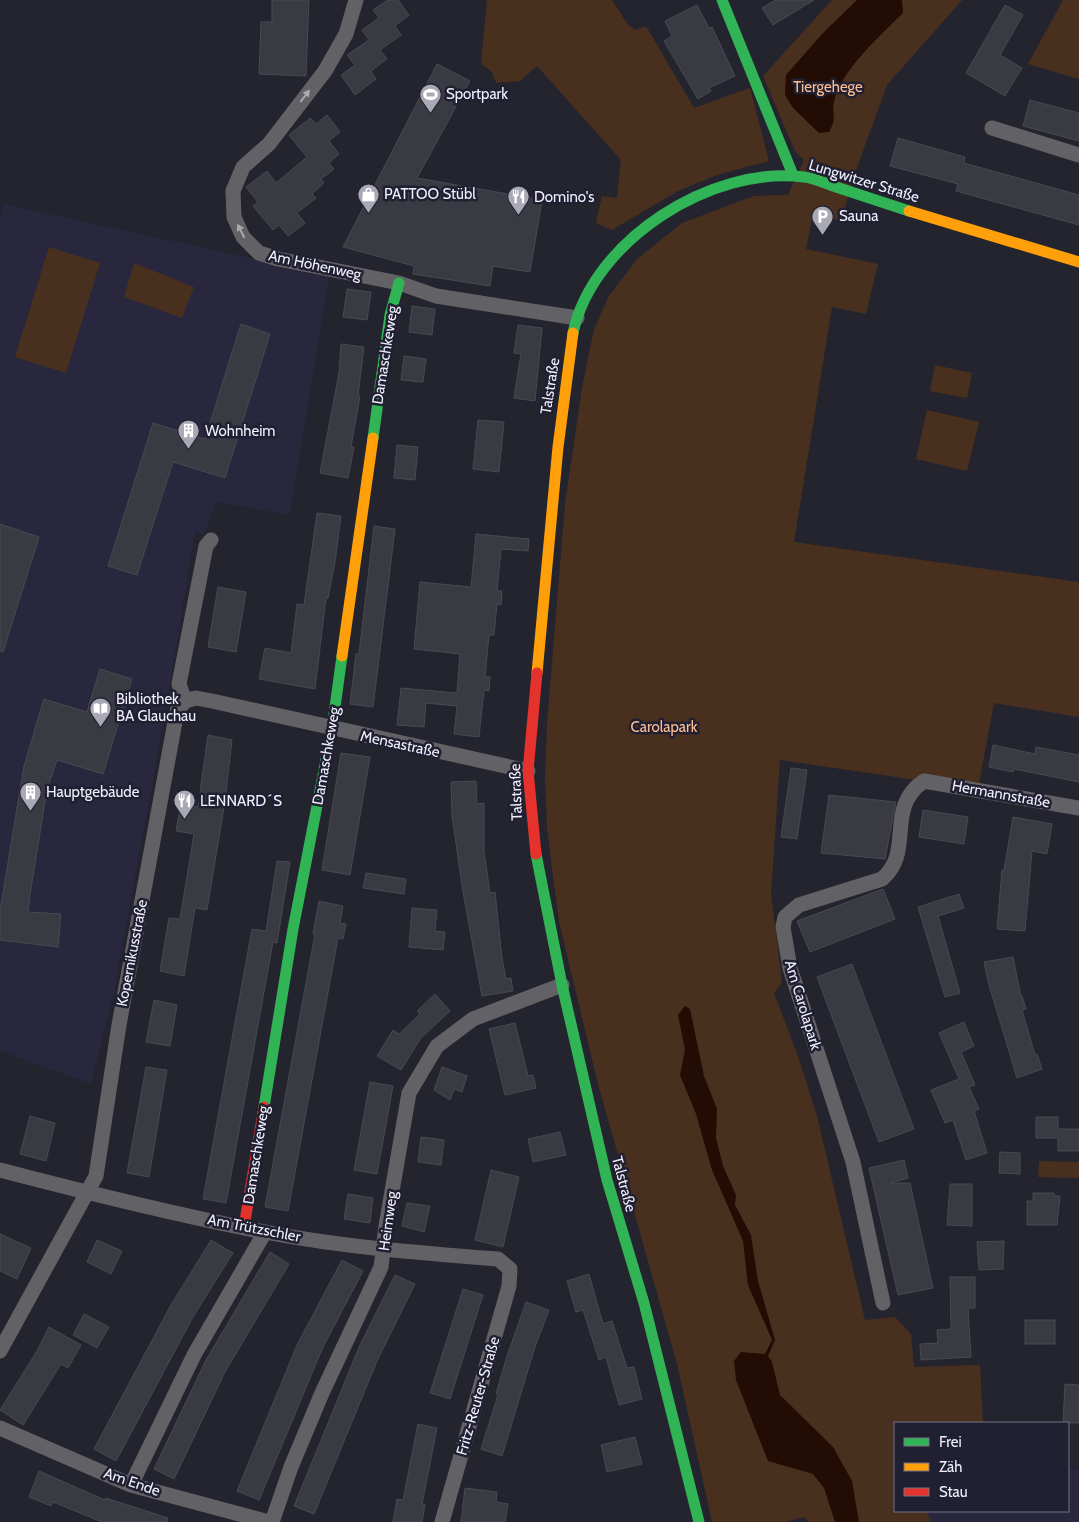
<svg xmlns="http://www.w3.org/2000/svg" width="1079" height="1522" viewBox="0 0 1079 1522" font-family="Cabin,sans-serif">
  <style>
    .built { fill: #29273e }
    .green { fill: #49301e }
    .water { fill: #220c04 }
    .building { fill: #3a3a42; stroke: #494952 }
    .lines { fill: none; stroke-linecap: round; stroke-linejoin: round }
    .street { stroke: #626266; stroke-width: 15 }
    .fast { stroke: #30b455; stroke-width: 11 }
    .slow { stroke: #ff9f0a; stroke-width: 11 }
    .jam { stroke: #e5322d; stroke-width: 11 }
    .oneway { fill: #a9a9b2 }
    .labels { text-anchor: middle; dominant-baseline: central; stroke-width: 5; stroke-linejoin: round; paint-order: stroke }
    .park-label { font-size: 15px; fill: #fdbe92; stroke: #212032 }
    .poi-label { font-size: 15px; fill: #f0f0fd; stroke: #212032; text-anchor: start }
    .street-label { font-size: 15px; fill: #f0f0fd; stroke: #212032 }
  </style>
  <rect width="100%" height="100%" fill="#24242e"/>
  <path class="built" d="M3,204L264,261L279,268L329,277L290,515L216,502L204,535L195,532L167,703L114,993L91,1084L0,1051V218Z
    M1068,1469L1079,1470V1522H930L927,1511H1068Z"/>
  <path class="green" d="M487,0H612L628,25L636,30L646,26L694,108L750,88L769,161L717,175L678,191L612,230L596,223L602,196L617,198L621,160L537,66L520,81L496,83L492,72L481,64Z
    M832,0H962L887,85L855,173L841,221L813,213L806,249L878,264L866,314L832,307L794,542L1079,582V717L994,703L978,789L780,760L771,894L782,983L774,993L798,1056L817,1116L865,1320L895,1317L911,1334L914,1367L980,1365L983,1423H895V1511H927L930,1522H809L804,1517L785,1522H712L677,1364L598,1084L559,922L547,828L545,779L547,724L565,504L582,388L594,329L609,296L637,259L682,223L754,196L788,195L804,160L795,151L763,76Z
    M1063,0H1079V79L1028,64Z
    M49,247L100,263L66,373L15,357Z
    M134,263L194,287L182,318L124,297Z
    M935,365L972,373L967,398L930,391Z
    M927,410L979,422L967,471L916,459Z
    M1039,1161L1079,1162V1178L1038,1177Z"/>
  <path class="water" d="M857,0H902L903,13C881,35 840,71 834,102C831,116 838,116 829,132L819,133L793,108L785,95L786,75L822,34Z
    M685,1006L690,1009L704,1076L717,1109L716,1138L723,1166L736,1195L735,1205L751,1235L758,1281L775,1340L768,1356L772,1362L780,1395L833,1447L852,1481L859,1522H835L824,1488L813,1474L768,1461L736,1380L734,1361L741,1352L765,1354L772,1340L748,1285L743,1241L712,1170L696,1114L680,1075L685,1050L678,1015Z"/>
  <path class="building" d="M272,0H309L306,76L259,74L261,22H272Z
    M388,0H398L409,15L395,26L401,35L380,50L387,59L371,71L376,79L355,95L341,75L355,65L347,55L369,40L362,30L379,18L373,10Z
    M775,0H814L773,25L762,8Z
    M697,5L709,28L712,27L735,76L709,88L711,91L698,99L664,41L672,36L665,21Z
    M1005,5L1023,15L1000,55L1022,68L1005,96L966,73Z
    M437,64L470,81L417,178L542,200L530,272L493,266L490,286L413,274L414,266L343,247Z
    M1030,100L1079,113V141L1023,126Z
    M327,115L340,132L329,141L339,154L329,163L334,169L321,179L324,183L312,194L316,198L297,213L305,223L288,236L279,225L273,230L253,206L258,202L246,187L267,171L276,183L307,157L289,135L310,118L316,124Z
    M898,138L965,157L964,163L1079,195V225L956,191L958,184L890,166Z
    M347,289L371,292L367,320L343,317Z
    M412,306L435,309L432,335L409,332Z
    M241,324L270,334L225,478L173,462L137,575L108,566L153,423L205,439Z
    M518,325L542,328L535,401L514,398L521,354L514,353Z
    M341,344L364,347L358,396H360L351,447H354L348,478L320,473L339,373Z
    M404,356L426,359L423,382L401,380Z
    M478,420L504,422L499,472L473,469Z
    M397,445L418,447L415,480L394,478Z
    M317,513L341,516L335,562L328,598H326L315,689L259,679L265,648L291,653L297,604L304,605Z
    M0,524L39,537L3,652L0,651Z
    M374,526L395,529L373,707L350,704L356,654H359Z
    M476,534L529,539L528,551L501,549L497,591H502L501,605L497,604L494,635H489L485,677H490L489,691L484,690L479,737L454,734L457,706L426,703L424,727L397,725L401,688L457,693L460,654L414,649L420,582L471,587Z
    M218,587L246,592L236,652L208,647Z
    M100,669L132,679L103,774L57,760L47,789L30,895L28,912L61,914L58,947L0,940V911L24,766L44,699L87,712Z
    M208,735L232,740L225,801L207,910L195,908L184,976L160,971L169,918L180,919L194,834L176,831L181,804L198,807Z
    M993,745L1035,754L1036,747L1079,755V782L1014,769L1013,772L989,767Z
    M341,753L370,757L350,875L322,870Z
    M791,768L807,770L797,839L781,837Z
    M476,781L477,804L484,803V851L490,893L495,892L502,958L506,979L511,978L513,991L482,996L463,892L452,816L451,782Z
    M829,795L896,802L885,859L821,853Z
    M923,810L968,817L964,844L919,837Z
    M1013,817L1052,824L1047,854L1032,851L1025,931L997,929L1002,870H1004Z
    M277,861L290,862L277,943L273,942L226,1203L203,1199L252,929L266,931Z
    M366,873L406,879L404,894L363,888Z
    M883,889L895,919L810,952L797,921Z
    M959,894L964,908L938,916L960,993L945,997L918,907Z
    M319,901L343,906L340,923L346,924L343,939L338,938L288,1211L265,1207L315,934H313Z
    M412,908L437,910L435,931L445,932L443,950L409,947Z
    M1013,957L1021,997L1022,996L1026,1009L1022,1010L1035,1055L1037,1054L1042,1069L1017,1078L989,985L984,962Z
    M852,964L914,1129L879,1142L817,977Z
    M435,994L450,1011L421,1038L401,1070L377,1056L393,1030L399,1034L420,1014L417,1011Z
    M154,1000L177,1005L170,1046L146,1042Z
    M964,1022L974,1046L961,1052L975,1085L969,1087L979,1109L974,1111L987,1153L966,1160L953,1120L945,1123L931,1090L959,1079L939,1033Z
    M515,1023L528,1076L533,1075L536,1088L505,1095L489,1029Z
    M146,1067L167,1070L149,1177L127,1173Z
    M442,1067L467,1076L462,1092L454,1089L450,1100L434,1090Z
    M370,1082L393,1086L377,1174L354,1170Z
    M30,1116L55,1123L46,1161L20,1154Z
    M1036,1117H1058V1129H1079V1151H1058V1138H1036Z
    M560,1132L566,1155L533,1162L528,1139Z
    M421,1137L444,1140L441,1165L418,1162Z
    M1000,1152L1020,1153V1174L999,1173Z
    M904,1160L908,1178L890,1183H910L933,1288L898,1295L869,1168Z
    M491,1170L519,1177L503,1247L475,1240Z
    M950,1184H972V1226L947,1225Z
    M1033,1193H1054V1196H1060L1057,1225H1027V1201H1033Z
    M348,1194L373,1198L370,1223L344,1219Z
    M407,1203L430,1206L424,1232L402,1226Z
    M0,1234L31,1248L17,1279L0,1271Z
    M97,1240L122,1251L111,1274L87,1262Z
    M211,1240L233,1253L193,1317L116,1461L94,1449L171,1305Z
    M1004,1241L1003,1269L979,1270L977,1242Z
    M270,1252L289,1264L225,1372L174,1479L154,1469L206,1360Z
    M342,1260L363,1271L323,1347L259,1500L237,1491L297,1345Z
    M589,1274L603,1324L612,1321L627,1368L634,1367L642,1399L619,1405L606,1357L599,1360L583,1310L576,1312L567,1281Z
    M395,1275L415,1284L377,1361L314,1514L294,1506L360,1345Z
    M950,1277H975V1308H968L971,1357L921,1360L920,1344L938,1343L937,1330L951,1329Z
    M463,1289L483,1295L450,1399L430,1393Z
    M526,1302L549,1310L535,1347L502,1456L481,1449L498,1395L496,1394L507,1356Z
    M84,1314L109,1327L97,1348L73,1335Z
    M1025,1320H1055V1344H1025Z
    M49,1327L81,1345L68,1368L61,1364L23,1425L0,1410L37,1351Z
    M1065,1384L1079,1385V1423H1063Z
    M418,1424L437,1428L422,1504H425L422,1522H393L397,1499L403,1500Z
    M635,1437L642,1464L607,1472L601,1445Z
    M39,1471L105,1500L106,1498L168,1518L167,1522H102L53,1502L51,1506L29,1497Z
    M465,1488L497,1492L496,1502L508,1504L505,1522H461Z"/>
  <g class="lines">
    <path class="street" d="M356,0L346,34L325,71L269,144L243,167L233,191L234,217L243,237L259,253L278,259L399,283L436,296L577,318
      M992,128L1079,155
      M185,701L196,698L212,701L528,771
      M185,701L179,684L206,546L211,540
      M0,1170C88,1193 176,1215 265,1232C342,1247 420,1253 498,1259L510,1269L509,1286L442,1522
      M883,1303L853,1162L790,968L783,927L785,917L799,905L882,879C915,851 884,808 924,781L1079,808
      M0,1351L96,1176L119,1025L177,711L185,701
      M0,1428L131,1485L269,1522
      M131,1485L194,1355L265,1232
      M272,1522L291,1467L322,1393L381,1267L386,1226L409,1093L437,1046L473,1019L562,985"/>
    <path class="fast" d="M722,0L793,175
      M573,333C593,240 712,165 804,177C815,178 826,184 836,187C861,195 885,203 909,211
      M373,438L390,315L399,283
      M536,854L562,985L607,1180L644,1303L699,1522
      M264,1107L293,929L332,729L342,656"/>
    <path class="slow" d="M909,211L1079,262
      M342,656L373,438
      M537,673L558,447L573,333"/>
    <path class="jam" d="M536,854L528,771L537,673
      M244,1227L264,1107"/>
  </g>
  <defs><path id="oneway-solid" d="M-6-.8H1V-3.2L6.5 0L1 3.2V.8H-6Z" transform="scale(1.25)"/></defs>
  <g class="oneway">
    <use href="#oneway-solid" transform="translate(305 96) rotate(-52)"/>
    <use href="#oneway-solid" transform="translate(241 231) rotate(-117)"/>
  </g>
  <defs>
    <symbol id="stadium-pin" viewBox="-11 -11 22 30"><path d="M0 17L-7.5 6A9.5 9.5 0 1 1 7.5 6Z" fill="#a9a9b5" stroke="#212032"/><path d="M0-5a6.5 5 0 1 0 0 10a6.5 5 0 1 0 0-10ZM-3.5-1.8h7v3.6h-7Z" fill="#fff"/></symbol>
    <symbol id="shop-pin" viewBox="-11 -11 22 30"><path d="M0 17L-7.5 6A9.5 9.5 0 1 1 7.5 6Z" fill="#a9a9b5" stroke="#212032"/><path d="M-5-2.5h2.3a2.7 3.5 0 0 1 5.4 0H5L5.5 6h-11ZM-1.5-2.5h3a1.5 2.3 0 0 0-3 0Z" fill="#fff"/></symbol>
    <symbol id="restaurant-pin" viewBox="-11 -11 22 30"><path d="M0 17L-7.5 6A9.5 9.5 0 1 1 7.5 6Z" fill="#a9a9b5" stroke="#212032"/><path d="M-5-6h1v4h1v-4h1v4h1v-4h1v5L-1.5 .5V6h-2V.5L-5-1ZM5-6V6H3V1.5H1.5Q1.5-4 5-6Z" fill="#fff"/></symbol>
    <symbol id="parking-pin" viewBox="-11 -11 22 30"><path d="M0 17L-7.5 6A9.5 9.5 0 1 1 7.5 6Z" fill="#a9a9b5" stroke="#212032"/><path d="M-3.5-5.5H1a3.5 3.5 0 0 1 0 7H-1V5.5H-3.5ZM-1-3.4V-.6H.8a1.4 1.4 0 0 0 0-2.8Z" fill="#fff"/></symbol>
    <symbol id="building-pin" viewBox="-11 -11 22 30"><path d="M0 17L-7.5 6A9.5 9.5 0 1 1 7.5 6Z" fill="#a9a9b5" stroke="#212032"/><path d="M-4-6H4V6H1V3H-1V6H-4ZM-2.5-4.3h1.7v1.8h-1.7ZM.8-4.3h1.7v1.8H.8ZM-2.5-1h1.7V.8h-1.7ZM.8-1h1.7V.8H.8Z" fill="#fff"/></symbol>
    <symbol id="library-pin" viewBox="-11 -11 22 30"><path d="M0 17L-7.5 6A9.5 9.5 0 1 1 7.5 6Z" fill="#a9a9b5" stroke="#212032"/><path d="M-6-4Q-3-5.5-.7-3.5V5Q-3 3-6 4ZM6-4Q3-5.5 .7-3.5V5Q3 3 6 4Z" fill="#fff"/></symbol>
  </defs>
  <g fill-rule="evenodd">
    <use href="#stadium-pin" x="418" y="82" width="25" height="34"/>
    <use href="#shop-pin" x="356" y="182" width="25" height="34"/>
    <use href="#restaurant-pin" x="506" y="184" width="25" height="34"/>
    <use href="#parking-pin" x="810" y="204" width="25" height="34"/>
    <use href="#building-pin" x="176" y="418" width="25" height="34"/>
    <use href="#library-pin" x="88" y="696" width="25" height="34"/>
    <use href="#building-pin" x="18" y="780" width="25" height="34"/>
    <use href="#restaurant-pin" x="172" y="788" width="25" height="34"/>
  </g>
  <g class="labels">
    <g class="park-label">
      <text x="828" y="87">Tiergehege</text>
      <text x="664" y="727">Carolapark</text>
    </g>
    <g class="poi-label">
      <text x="446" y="94">Sportpark</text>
      <text x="384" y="194">PATTOO Stübl</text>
      <text x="534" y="197">Domino's</text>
      <text x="839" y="216">Sauna</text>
      <text x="205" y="431">Wohnheim</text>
      <text x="116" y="699">Bibliothek<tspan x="116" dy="17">BA Glauchau</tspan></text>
      <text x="46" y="792">Hauptgebäude</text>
      <text x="200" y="801">LENNARD´S</text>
    </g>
    <g class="street-label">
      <text transform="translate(864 181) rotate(17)">Lungwitzer Straße</text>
      <text transform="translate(315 265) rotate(12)">Am Höhenweg</text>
      <text transform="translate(385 355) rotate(-81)">Damaschkeweg</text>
      <text transform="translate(550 386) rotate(-81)">Talstraße</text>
      <text transform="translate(400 744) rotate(12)">Mensastraße</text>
      <text transform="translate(326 756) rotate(-80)">Damaschkeweg</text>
      <text transform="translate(516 792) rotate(-92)">Talstraße</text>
      <text transform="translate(1001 794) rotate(10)">Hermannstraße</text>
      <text transform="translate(132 953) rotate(-79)">Kopernikusstraße</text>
      <text transform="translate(803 1005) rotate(73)">Am Carolapark</text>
      <text transform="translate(256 1155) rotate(-81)">Damaschkeweg</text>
      <text transform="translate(624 1184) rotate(75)">Talstraße</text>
      <text transform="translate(388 1221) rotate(-82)">Heimweg</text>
      <text transform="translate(254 1228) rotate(11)">Am Trützschler</text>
      <text transform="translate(478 1396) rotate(-74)">Fritz-Reuter-Straße</text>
      <text transform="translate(132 1482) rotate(19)">Am Ende</text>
    </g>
  </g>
  <rect x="894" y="1422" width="175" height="90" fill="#212032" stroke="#747383"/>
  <rect x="904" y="1438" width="25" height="8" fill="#30b455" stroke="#747383"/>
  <text x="939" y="1447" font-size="15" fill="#f0f0fd">Frei</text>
  <rect x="904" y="1463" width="25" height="8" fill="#ff9f0a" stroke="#747383"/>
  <text x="939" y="1472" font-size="15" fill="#f0f0fd">Zäh</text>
  <rect x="904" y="1488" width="25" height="8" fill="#e5322d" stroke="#747383"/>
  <text x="939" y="1497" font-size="15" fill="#f0f0fd">Stau</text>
</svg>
